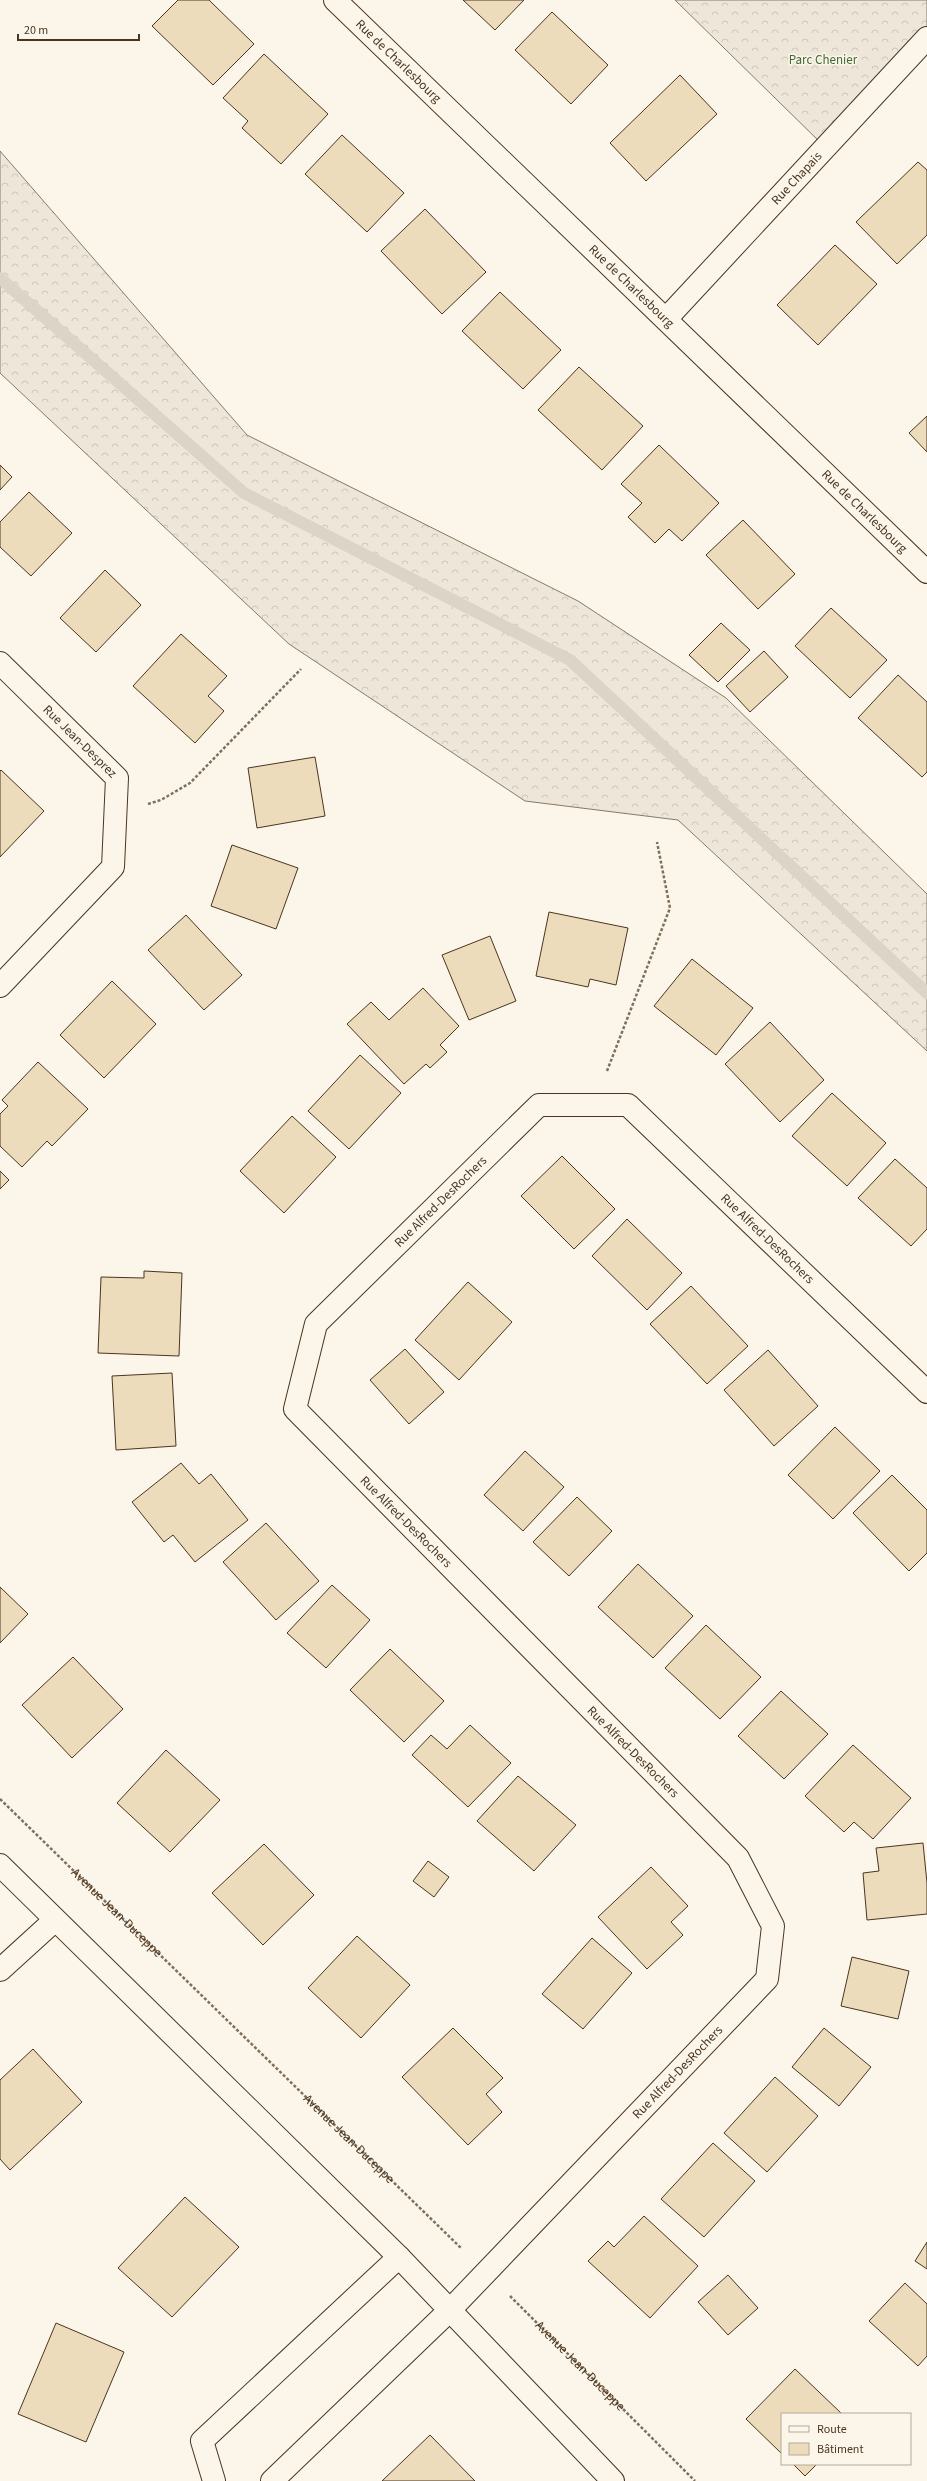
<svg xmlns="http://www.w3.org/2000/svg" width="927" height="2481" viewBox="0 0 927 2481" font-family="'Source Sans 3',sans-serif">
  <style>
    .forest { fill: url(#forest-crowns); stroke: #887966 }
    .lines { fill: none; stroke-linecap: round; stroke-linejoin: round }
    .stream { stroke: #dcd4c6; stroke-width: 12 }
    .building { fill: #ecdcbc; stroke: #4a3520 }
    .street-casing { stroke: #4a3520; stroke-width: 24 }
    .path { stroke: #7f6f5c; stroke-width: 2.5; stroke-dasharray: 3 2; stroke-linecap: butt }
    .street { stroke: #fbf6e9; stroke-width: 22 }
    .labels { text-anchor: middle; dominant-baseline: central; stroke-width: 3; stroke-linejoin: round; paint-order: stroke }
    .park-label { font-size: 13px; fill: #436837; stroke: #fbf6e9 }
    .street-label { font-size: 13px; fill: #4a3520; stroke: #fbf6e9 }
  </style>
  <defs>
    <pattern id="forest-crowns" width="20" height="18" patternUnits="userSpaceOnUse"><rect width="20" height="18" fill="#ede6d9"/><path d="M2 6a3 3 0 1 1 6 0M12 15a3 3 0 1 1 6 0" fill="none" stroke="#cdc6ba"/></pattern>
  </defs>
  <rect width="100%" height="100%" fill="#fbf6e9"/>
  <path class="forest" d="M675,0H927V38L825,147Z
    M0,151L247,435L578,601L726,698L927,894V1051L678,820L525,801L289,644L0,373Z"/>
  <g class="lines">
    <path class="stream" d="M0,278L244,493L570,660L927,993"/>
  </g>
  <path class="building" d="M178,0H209L254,44L213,85L152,26Z
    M463,0H524L495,30Z
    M552,12L608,65L571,104L515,50Z
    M264,54L328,114L281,164L242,128L248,121L223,98Z
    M680,75L717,114L646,181L610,143Z
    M342,135L404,193L367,232L305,174Z
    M918,162L927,170V235L897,264L856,222Z
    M425,209L486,272L442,314L381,251Z
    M835,245L877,284L818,345L777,305Z
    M500,292L561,350L523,389L462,331Z
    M579,367L643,426L602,470L538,410Z
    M927,416V452L909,433Z
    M659,445L719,503L682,541L669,529L655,543L628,517L642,503L621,484Z
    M0,465L12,477L0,490Z
    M29,492L72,533L31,576L0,547V522Z
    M743,520L795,574L758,609L706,555Z
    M105,570L141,605L96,652L60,618Z
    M831,608L887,660L850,698L795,646Z
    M721,623L750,650L718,682L689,655Z
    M181,634L227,676L208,696L224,711L195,743L133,686Z
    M764,651L788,677L750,712L726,686Z
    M898,675L927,702V772L922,777L858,718Z
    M315,757L325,816L257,828L248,768Z
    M1,770L44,811L0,857V771Z
    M232,845L298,868L276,929L211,906Z
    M549,912L628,928L616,985L590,979L588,987L536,976Z
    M186,915L242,975L204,1010L148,950Z
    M490,936L516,1001L469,1020L442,955Z
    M692,959L753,1008L716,1055L654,1006Z
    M112,981L156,1024L104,1078L60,1035Z
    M423,988L459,1026L440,1045L447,1052L430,1068L426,1064L404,1084L347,1024L371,1002L389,1020Z
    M770,1022L824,1080L780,1122L725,1064Z
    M360,1055L401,1093L349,1149L308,1111Z
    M38,1062L88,1109L52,1146L47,1141L22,1167L0,1146V1114L8,1106L2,1100Z
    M832,1093L886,1143L847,1186L792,1136Z
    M292,1116L336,1157L284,1213L240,1171Z
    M562,1156L615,1209L574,1249L521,1196Z
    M895,1159L927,1188V1229L911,1246L858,1198Z
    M0,1171L9,1180L0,1189Z
    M627,1219L682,1273L647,1310L592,1256Z
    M144,1271L182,1273L179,1356L98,1353L101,1277L144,1278Z
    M468,1282L512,1322L459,1380L415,1340Z
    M691,1286L748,1346L707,1384L650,1324Z
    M405,1349L444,1392L409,1424L370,1380Z
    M768,1350L818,1406L774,1446L724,1390Z
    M172,1373L176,1446L116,1450L112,1376Z
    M835,1427L880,1471L833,1519L788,1475Z
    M525,1451L564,1487L523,1531L484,1495Z
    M181,1463L199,1484L211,1474L248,1520L195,1562L173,1535L164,1542L132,1502Z
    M892,1475L927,1510V1553L909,1571L853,1513Z
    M577,1497L612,1531L569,1576L533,1542Z
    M266,1523L319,1581L276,1620L223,1562Z
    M638,1564L693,1616L653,1658L598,1607Z
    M332,1585L370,1620L326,1668L287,1633Z
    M0,1587L28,1614L0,1643Z
    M706,1625L761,1677L720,1719L665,1668Z
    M390,1649L444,1701L404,1742L350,1690Z
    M73,1657L123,1709L72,1758L22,1705Z
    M781,1691L828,1734L784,1779L738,1736Z
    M470,1725L511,1763L468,1807L412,1755L431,1735L447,1749Z
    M853,1745L911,1798L873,1839L854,1822L844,1832L805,1796Z
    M166,1750L220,1800L170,1852L117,1803Z
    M518,1776L576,1825L534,1871L477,1821Z
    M923,1843L927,1883V1914L867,1920L863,1873L879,1871L876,1848Z
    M264,1844L314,1895L263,1945L212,1893Z
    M428,1861L449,1877L434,1897L413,1881Z
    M651,1867L688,1906L671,1922L683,1935L647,1969L598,1917Z
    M357,1936L410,1985L361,2038L308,1988Z
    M592,1938L632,1973L583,2029L542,1994Z
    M852,1957L909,1971L898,2019L841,2006Z
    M453,2028L503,2078L486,2094L502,2112L468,2145L402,2077Z
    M824,2028L871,2067L839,2106L792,2067Z
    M33,2049L82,2102L10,2170L0,2159V2080Z
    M775,2077L818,2116L767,2172L724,2133Z
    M713,2143L755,2181L704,2237L661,2199Z
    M185,2197L239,2247L172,2317L118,2268Z
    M644,2216L698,2266L650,2318L588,2261L608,2241L614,2247Z
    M927,2242V2269L915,2261Z
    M728,2275L758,2308L728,2335L698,2302Z
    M905,2283L927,2304V2356L918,2366L869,2321Z
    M56,2323L124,2352L86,2442L18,2414Z
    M795,2369L842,2414H782V2454L746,2419Z
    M430,2435L475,2481H382Z
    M793,2464H817L805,2476Z"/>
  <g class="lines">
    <defs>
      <g id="street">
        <path id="s3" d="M335,0L927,572"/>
        <path id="s4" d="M666,319L927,38"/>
        <path id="s5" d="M0,663L117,778L113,867L0,986"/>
        <path d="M0,1865L399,2257L613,2481"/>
        <path d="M0,1970L55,1920"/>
        <path d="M214,2481L202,2441L399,2257"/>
        <path id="s6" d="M272,2481L450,2310L767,1979L773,1926L738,1858L295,1409L316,1324L539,1105H628L927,1392"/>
      </g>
    </defs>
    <use href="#street" class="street-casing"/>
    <g class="path">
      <path d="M148,804L161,800L190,783L301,669"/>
      <path d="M607,1071L670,908L657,842"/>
      <path id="s1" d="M0,1799L462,2249"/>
      <path id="s2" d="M510,2296L695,2481"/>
    </g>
    <use href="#street" class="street"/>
  </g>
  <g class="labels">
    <g class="park-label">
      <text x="823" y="60">Parc Chenier</text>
    </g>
    <g class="street-label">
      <text stroke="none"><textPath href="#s3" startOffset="88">Rue de Charlesbourg</textPath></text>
      <text stroke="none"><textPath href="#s4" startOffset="192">Rue Chapais</textPath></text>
      <text stroke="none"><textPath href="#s3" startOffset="412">Rue de Charlesbourg</textPath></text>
      <text stroke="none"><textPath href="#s3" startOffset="736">Rue de Charlesbourg</textPath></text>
      <text stroke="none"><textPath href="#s5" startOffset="112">Rue Jean-Desprez</textPath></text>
      <text stroke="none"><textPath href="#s6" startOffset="1728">Rue Alfred-DesRochers</textPath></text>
      <text stroke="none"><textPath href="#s6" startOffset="2148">Rue Alfred-DesRochers</textPath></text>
      <text transform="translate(406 1522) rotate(45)">Rue Alfred-DesRochers</text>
      <text transform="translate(633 1752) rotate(45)">Rue Alfred-DesRochers</text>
      <text stroke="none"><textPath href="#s1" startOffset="163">Avenue Jean-Duceppe</textPath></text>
      <text stroke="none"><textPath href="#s6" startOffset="576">Rue Alfred-DesRochers</textPath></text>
      <text stroke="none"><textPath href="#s1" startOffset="487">Avenue Jean-Duceppe</textPath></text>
      <text stroke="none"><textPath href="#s2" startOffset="99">Avenue Jean-Duceppe</textPath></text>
    </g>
  </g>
  <rect x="781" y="2413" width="130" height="52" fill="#fbf6e9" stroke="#b4a999"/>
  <rect x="789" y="2426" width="20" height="6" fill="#fbf6e9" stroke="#b4a999"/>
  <text x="817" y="2433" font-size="12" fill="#4a3520">Route</text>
  <rect x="789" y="2443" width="20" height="12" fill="#ecdcbc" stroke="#b4a999"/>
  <text x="817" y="2453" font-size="12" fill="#4a3520">Bâtiment</text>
  <path d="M18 34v6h121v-6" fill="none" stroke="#4a3520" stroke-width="2"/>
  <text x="24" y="34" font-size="12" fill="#4a3520" stroke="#fbf6e9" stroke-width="3" paint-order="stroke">20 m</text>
</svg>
